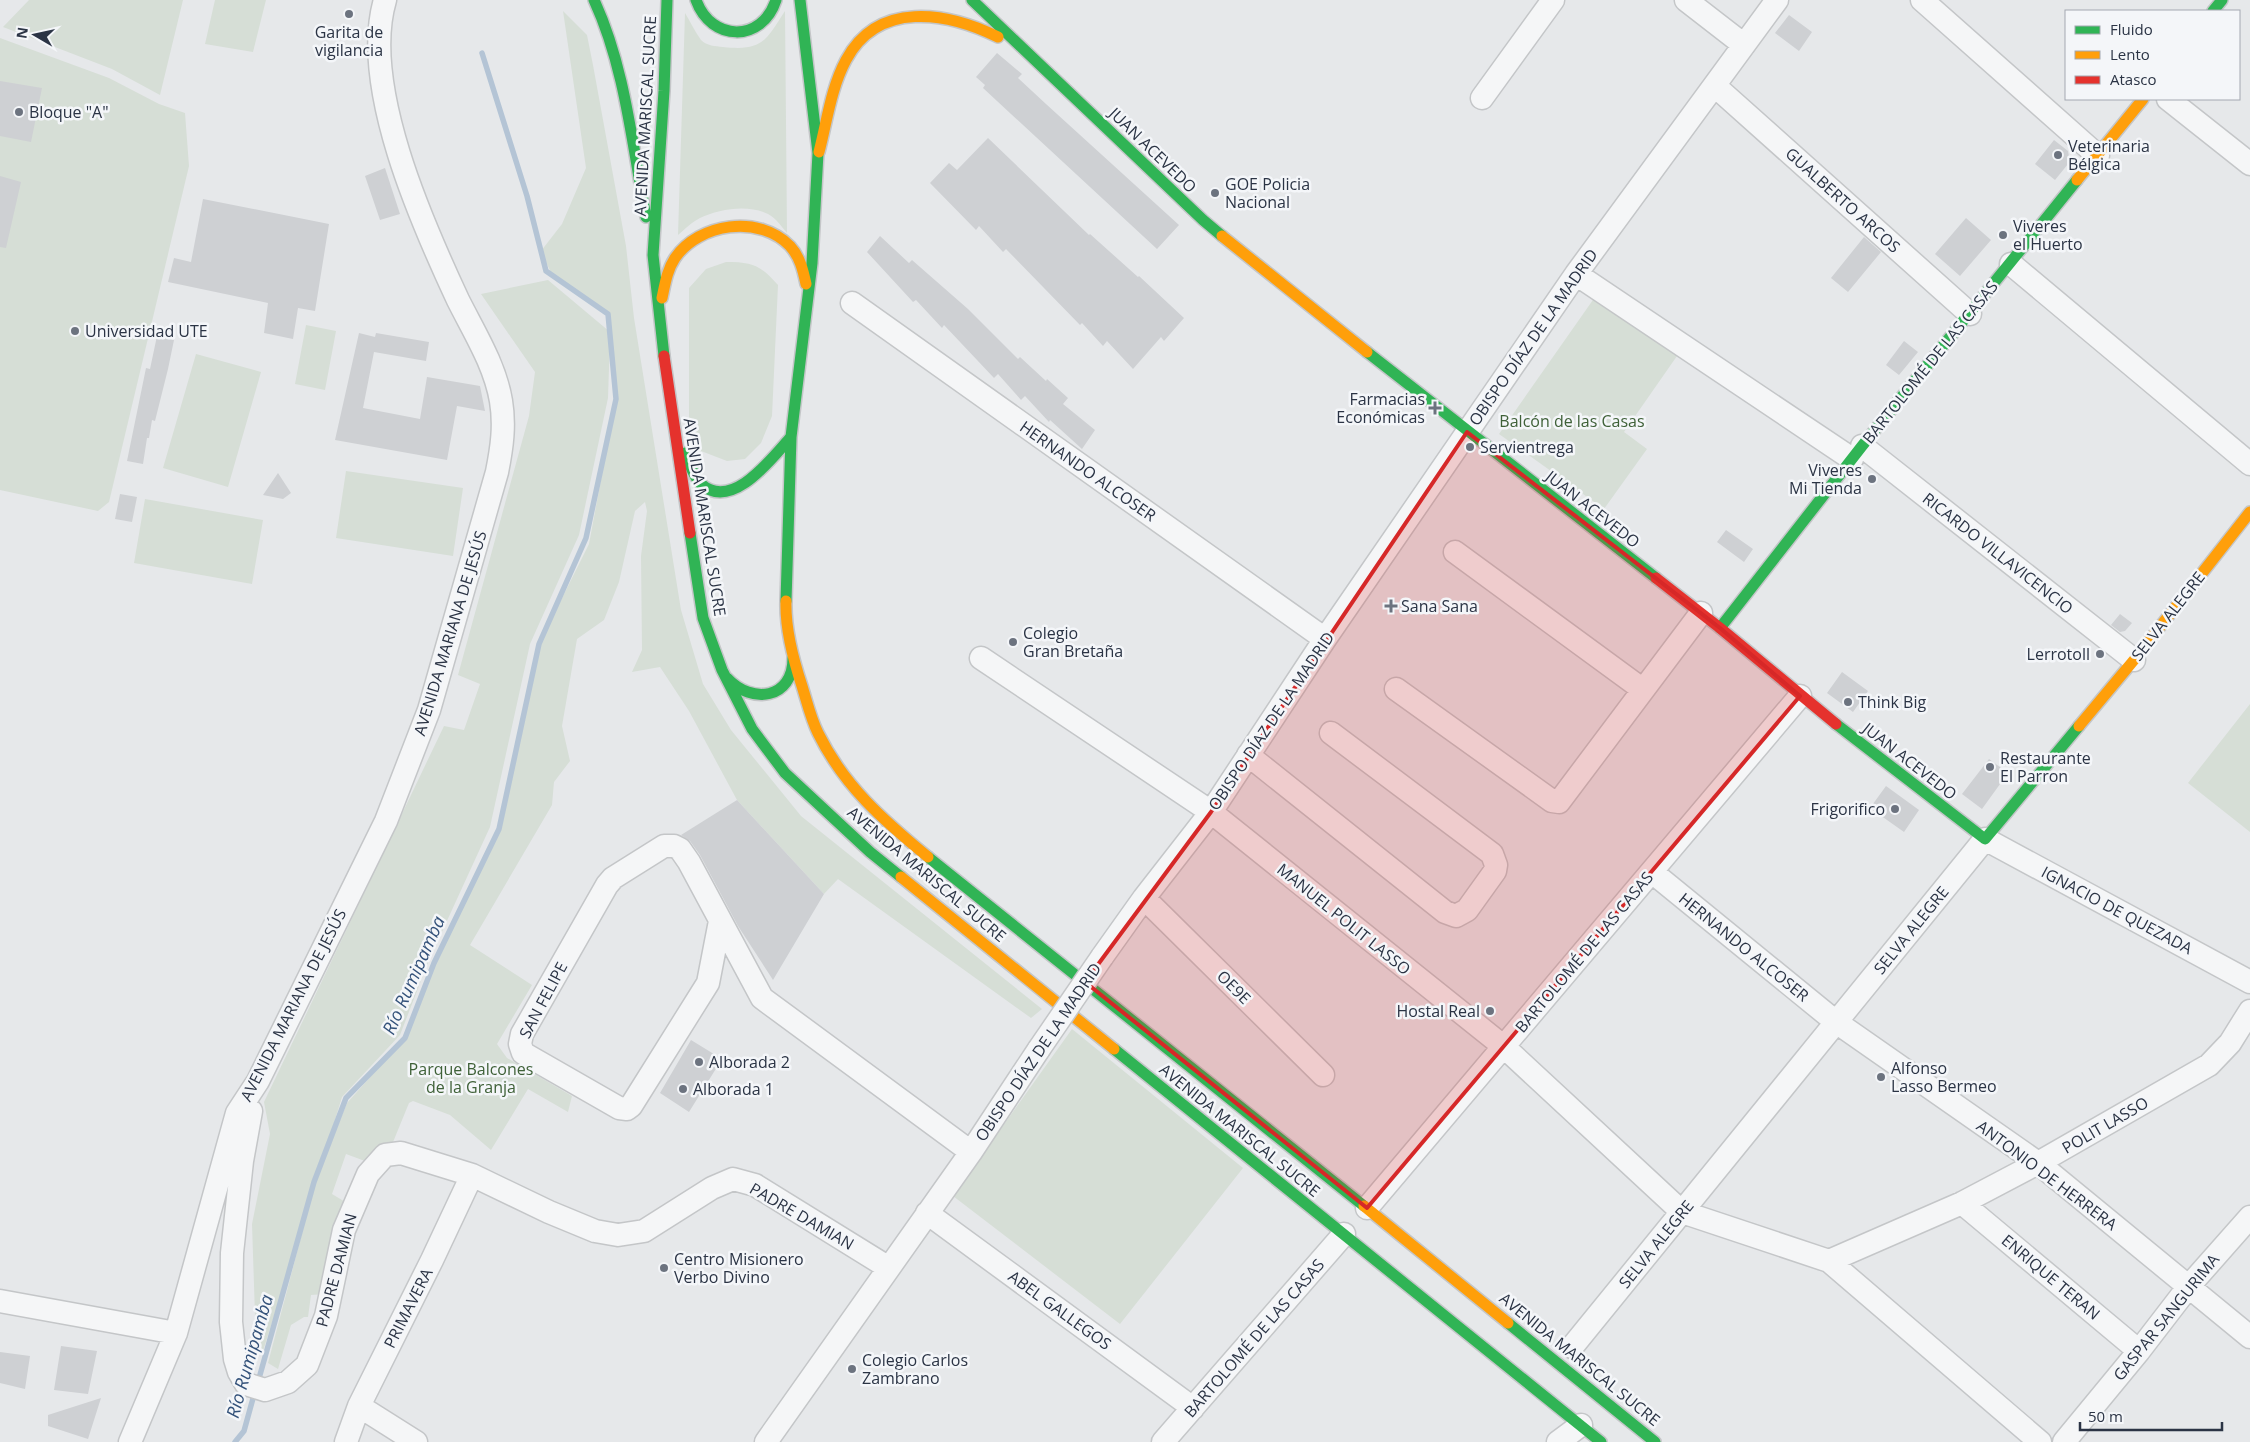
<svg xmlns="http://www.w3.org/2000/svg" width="2250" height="1442" viewBox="0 0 2250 1442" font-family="'Open Sans',sans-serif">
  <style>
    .green { fill: #d6ded6; fill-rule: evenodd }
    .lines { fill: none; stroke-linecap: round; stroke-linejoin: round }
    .stream { stroke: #b4c4d5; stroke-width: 5.5 }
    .building { fill: #ced0d3 }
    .street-casing { stroke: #c4c6c8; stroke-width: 25 }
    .fast-casing { stroke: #c4c6c8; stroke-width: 14 }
    .slow-casing { stroke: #c4c6c8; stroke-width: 14 }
    .jam-casing { stroke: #c4c6c8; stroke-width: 14 }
    .street { stroke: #f5f6f7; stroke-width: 22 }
    .fast { stroke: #30b455; stroke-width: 11 }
    .slow { stroke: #ff9f0a; stroke-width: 11 }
    .jam { stroke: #e5322d; stroke-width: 11 }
    .street-bridge-casing { stroke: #c4c6c8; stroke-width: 25; stroke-linecap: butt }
    .street-bridge { stroke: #f5f6f7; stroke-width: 22 }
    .marked { fill: #d62828; fill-opacity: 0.2; stroke: #d62828; stroke-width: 4; stroke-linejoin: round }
    .poi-dot { fill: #6c737f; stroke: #f4f6f9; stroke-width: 2 }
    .labels { text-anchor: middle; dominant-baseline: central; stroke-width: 5; stroke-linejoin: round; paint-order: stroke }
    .poi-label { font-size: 16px; fill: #2b3445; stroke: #f4f6f9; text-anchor: start }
    .street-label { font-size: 16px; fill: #2b3445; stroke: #f4f6f9 }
    .park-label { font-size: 16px; fill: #3f6138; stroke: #f4f6f9 }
    .water-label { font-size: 18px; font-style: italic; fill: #34527a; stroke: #f4f6f9 }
  </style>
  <rect width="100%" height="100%" fill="#e6e8ea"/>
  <path class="green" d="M29,0H183L160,95L112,69L3,27Z
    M215,0H266L253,52L205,44Z
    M563,11L587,35L593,65L626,246L634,318L681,610L703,684L731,730L801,816L1042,1009L1031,1018L838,879L824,894L737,800L689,711L660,667L632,672L642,650L641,556L647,511L645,502L635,511L619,582L604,620L577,639L562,726L570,761L554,782L552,805L470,945L532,985L497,1044L507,1058L572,1096L568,1112L528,1089L491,1150L450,1115L413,1101L409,1103L391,1147L373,1164L346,1154L332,1194L352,1206L325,1294L311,1295L308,1317H304L291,1325L278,1369L268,1363L311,1199L263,1351L256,1346L252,1224L270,1134L264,1102L444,726L464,730L480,684L458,675L529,416L535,372L481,294L548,280L610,332L608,314L552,275L541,251L562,224L586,168ZM610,338L616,399L589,544L539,644L499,829L433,964L405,1038L347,1103L319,1172L342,1097L400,1035L429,960L490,827L530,644L579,535L608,398Z
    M785,11L787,233C781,226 776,218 768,214C748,204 719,209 700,218C692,222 685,229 678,235L685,13C690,21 695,32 701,40C707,46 715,46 723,47C762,51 765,42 785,11Z
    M0,38L109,78L159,104L185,113L189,166L109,502L98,511L0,490Z
    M726,262C753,262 760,265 778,285L772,416L761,443L745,459L727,461L701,451L689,428V288L706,269Z
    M1595,297L1677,356L1624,432L1647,449L1604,509L1499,434Z
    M306,325L336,331L325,390L295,384Z
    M196,354L261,372L228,487L163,468Z
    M346,471L463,488L453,556L336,538Z
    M145,499L263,520L252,584L134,563Z
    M2250,704V832L2188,783Z
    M1072,1029L1243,1168L1120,1324L953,1196Z"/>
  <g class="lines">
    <path class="stream" d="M258,1382L314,1182L346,1098L405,1038L434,963L499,829L539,644L586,538L616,399L608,314L546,271L527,196L482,53
      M235,1442L244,1431L255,1391"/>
  </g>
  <path class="building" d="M1789,15L1812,32L1799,51L1775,33Z
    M997,53L1022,74L1018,78L1046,104L1179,225L1157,249L983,88L985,85L976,77Z
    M0,81L42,88L31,142L0,136Z
    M988,138L1089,235L1090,234L1138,277L1139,276L1184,318L1164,341L1161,337L1133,369L1107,341L1103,346L1082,323L1080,325L1006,249L1003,252L979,226L976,230L930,183L949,163L957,170Z
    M2054,140L2068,151L2069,157L2068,164L2055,180L2035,164Z
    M385,168L400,214L380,220L365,176Z
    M0,176L21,182L6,248L0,247Z
    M203,199L329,224L315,311L298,308L293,339L264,333L268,303L168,282L174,258L191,262Z
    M1966,218L1991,240L1960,276L1935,254Z
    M880,236L909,263L912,260L968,309L1018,359L1020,357L1046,381L1047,379L1068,398L1063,404L1095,430L1082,449L1050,420L1049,422L1025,396L1021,400L998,374L994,378L944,325L942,328L916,300L913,302L867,252Z
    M1864,237L1881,252L1848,292L1831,278Z
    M359,333L375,337L376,333L429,342L426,361L374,352L363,408L420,419L427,377L480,386L485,411L457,406L447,460L335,440Z
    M157,336L174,340L168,369L155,421L152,420L149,438H147L143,464L127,461L146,368L150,369Z
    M1904,341L1918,352L1899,375L1886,365Z
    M278,473L291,493L283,499L263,495Z
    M120,494L137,497L132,522L115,519Z
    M1726,530L1753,549L1744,562L1717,542Z
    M2120,614L2132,623L2125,631L2120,632L2111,625Z
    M1842,672L1868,691L1853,712L1827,693Z
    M1989,759L2008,773L1982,809L1962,794Z
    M1886,786L1919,810L1904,832L1870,808Z
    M737,800L824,894L773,980L738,926L700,855L690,841L681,835Z
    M691,1040L722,1059L689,1112L660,1093Z
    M61,1346L97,1351L88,1394L54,1390Z
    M0,1352L30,1356L25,1389L0,1383Z
    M101,1398L88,1439L48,1426V1415Z"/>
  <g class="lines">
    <defs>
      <path id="street" d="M1686,0L1744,45
        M1922,0L2098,156
        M1715,86L1970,314
        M1482,98L1553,0
        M2168,99L2250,164
        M2011,264L2250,464
        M1576,274L1852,459
        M852,303L1325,639
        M1862,446L2134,660
        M1455,552L1642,689
        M981,658L1211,812L1503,1046L1682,1212L1829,1261L2040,1442
        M1396,689L1552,801L1559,802L1701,613
        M1248,755L1445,912L1456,916L1467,910L1495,871L1496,865L1492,854L1331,733
        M1652,872L1836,1022L2038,1163L2250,1337
        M1144,898L1323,1075
        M720,921L708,983L631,1106L627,1109L619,1108L523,1053L520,1044L522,1034L607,885L613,878L664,846H674L680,849L689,862L762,998L971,1152
        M1102,957L1144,898L1211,812L1325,639L1576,274L1777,0
        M251,1111L242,1161L232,1253L231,1322L235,1359L239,1372L246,1384L265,1390L288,1382L307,1365L326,1316L344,1230L368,1174L385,1155L401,1153L472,1175L549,1212L595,1231L618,1235L644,1231L712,1188L733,1179L755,1185L889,1268
        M1962,1203L2139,1351
        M1367,1208L1800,696
        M927,1213L1193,1408
        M1829,1261L1962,1203L2038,1163L2209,1065L2230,1043L2250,1011
        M0,1301L176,1333
        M1572,1347L1985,839L2250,982
        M359,1406L416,1442
        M130,1442L176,1333L237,1113L258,1081L386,821L429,710L497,472C502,447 505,425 501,401C495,365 474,332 458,300C422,223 360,85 385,0
        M346,1442L359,1406L432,1260L472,1175
        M766,1442L971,1152L1039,1049
        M1163,1442L1344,1234
        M1558,1442L1581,1425
        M2064,1442L2139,1351L2189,1286L2250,1217"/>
      <path id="fast" d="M594,0C625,67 632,144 646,217
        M696,0C711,42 762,43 776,0
        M972,0L1203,220L1222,236
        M2213,11L2222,0
        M1367,352L1656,578
        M664,356L653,255L664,91L667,0
        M685,453C690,463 693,477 701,484C732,512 772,458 791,437
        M690,533L703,618L722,670L752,729L785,773L870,852L901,877
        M786,601L791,437L812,263L818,153L800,0
        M1720,628L1862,446L2077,180
        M727,678C752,705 793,699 793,658
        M1836,724L1985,839L2079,726
        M928,857L1364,1206
        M1114,1049L1601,1442
        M1508,1323L1655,1442"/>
      <path id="slow" d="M819,152C827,121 831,88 846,60C878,0 947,12 998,37
        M2077,180L2143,99
        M1222,236L1367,352
        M662,298C665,284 667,270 675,258C699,223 759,214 790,246C800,257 803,270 806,284
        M786,601C785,630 793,659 802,686C807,702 811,719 818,733C844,786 883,820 928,857
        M2079,726L2134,660L2250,512
        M901,877L1114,1049
        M1364,1206L1508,1323"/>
      <path id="jam" d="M664,356L690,533
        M1656,578L1720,628L1836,724"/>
    </defs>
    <use href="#street" class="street-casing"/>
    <use href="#fast" class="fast-casing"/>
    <use href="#slow" class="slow-casing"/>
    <use href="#jam" class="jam-casing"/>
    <use href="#street" class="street"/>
    <use href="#fast" class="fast"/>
    <use href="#slow" class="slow"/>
    <use href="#jam" class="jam"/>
    <defs>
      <path id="street-bridge" d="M1039,1049L1102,957"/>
    </defs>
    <use href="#street-bridge" class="street-bridge-casing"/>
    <use href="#street-bridge" class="street-bridge"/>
  </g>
  <path class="marked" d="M1467,432L1720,628L1800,696L1367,1208L1085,982L1211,812Z"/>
  <g class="poi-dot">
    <circle cx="349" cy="14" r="5"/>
    <circle cx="19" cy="112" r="5"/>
    <circle cx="2058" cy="155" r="5"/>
    <circle cx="1215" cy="193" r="5"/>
    <circle cx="2003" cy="235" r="5"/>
    <circle cx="75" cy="331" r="5"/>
    <path d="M1432.5 400.5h5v5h5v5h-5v5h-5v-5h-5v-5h5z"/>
    <circle cx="1470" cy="447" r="5"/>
    <circle cx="1872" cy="479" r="5"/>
    <path d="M1388.5 598.5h5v5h5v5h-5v5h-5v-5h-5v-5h5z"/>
    <circle cx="1013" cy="642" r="5"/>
    <circle cx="2100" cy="654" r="5"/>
    <circle cx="1848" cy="702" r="5"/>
    <circle cx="1990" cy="767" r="5"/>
    <circle cx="1895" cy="809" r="5"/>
    <circle cx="1490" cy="1011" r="5"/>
    <circle cx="699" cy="1062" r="5"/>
    <circle cx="1881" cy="1077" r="5"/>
    <circle cx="683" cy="1089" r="5"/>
    <circle cx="664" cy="1268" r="5"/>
    <circle cx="852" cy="1369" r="5"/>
  </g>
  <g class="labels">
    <g class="poi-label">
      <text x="349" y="32" text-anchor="middle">Garita de<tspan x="349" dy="18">vigilancia</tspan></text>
      <text x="29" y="112">Bloque "A"</text>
      <text x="2068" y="146">Veterinaria<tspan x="2068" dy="18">Bélgica</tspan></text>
      <text x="1225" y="184">GOE Policia<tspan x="1225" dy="18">Nacional</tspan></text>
      <text x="2013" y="226">Viveres<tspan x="2013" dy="18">el Huerto</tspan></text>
      <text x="85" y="331">Universidad UTE</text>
      <text x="1425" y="399" text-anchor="end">Farmacias<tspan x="1425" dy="18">Económicas</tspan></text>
      <text x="1480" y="447">Servientrega</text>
      <text x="1862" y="470" text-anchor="end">Viveres<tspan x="1862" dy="18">Mi Tienda</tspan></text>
      <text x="1401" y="606">Sana Sana</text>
      <text x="1023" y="633">Colegio<tspan x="1023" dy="18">Gran Bretaña</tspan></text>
      <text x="2090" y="654" text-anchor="end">Lerrotoll</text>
      <text x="1858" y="702">Think Big</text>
      <text x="2000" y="758">Restaurante<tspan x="2000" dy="18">El Parron</tspan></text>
      <text x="1885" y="809" text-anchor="end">Frigorifico</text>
      <text x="1480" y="1011" text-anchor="end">Hostal Real</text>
      <text x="709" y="1062">Alborada 2</text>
      <text x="1891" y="1068">Alfonso<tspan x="1891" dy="18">Lasso Bermeo</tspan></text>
      <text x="693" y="1089">Alborada 1</text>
      <text x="674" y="1259">Centro Misionero<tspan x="674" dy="18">Verbo Divino</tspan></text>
      <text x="862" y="1360">Colegio Carlos<tspan x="862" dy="18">Zambrano</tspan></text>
    </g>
    <g class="street-label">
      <text transform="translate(645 116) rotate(-87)">AVENIDA MARISCAL SUCRE</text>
      <text transform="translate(1153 150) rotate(44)">JUAN ACEVEDO</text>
      <text transform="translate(1843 200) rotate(42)">GUALBERTO ARCOS</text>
      <text transform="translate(1533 337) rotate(-55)">OBISPO DÍAZ DE LA MADRID</text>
      <text transform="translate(1930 362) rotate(-51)">BARTOLOMÉ DE LAS CASAS</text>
      <text transform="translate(1088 471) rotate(35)">HERNANDO ALCOSER</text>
      <text transform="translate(1593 509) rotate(38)">JUAN ACEVEDO</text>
      <text transform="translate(705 517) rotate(81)">AVENIDA MARISCAL SUCRE</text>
      <text transform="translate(1998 553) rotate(38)">RICARDO VILLAVICENCIO</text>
      <text transform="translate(2168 616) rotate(-52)">SELVA ALEGRE</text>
      <text transform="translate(450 633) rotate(-73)">AVENIDA MARIANA DE JESÚS</text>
      <text transform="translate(1271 721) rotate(-56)">OBISPO DÍAZ DE LA MADRID</text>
      <text transform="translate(1910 761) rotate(38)">JUAN ACEVEDO</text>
      <text transform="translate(927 874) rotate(40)">AVENIDA MARISCAL SUCRE</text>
      <text transform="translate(2117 910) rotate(28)">IGNACIO DE QUEZADA</text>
      <text transform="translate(1344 919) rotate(39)">MANUEL POLIT LASSO</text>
      <text transform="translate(1911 930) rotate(-51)">SELVA ALEGRE</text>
      <text transform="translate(1744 947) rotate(39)">HERNANDO ALCOSER</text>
      <text transform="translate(1584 952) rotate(-50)">BARTOLOMÉ DE LAS CASAS</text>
      <text transform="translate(1234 987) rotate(45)">OE9E</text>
      <text transform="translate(543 1000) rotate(-62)">SAN FELIPE</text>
      <text transform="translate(293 1005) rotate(-63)">AVENIDA MARIANA DE JESÚS</text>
      <text transform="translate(1038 1052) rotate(-56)">OBISPO DÍAZ DE LA MADRID</text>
      <text transform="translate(2105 1125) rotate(-30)">POLIT LASSO</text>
      <text transform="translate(1240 1130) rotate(39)">AVENIDA MARISCAL SUCRE</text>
      <text transform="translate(2047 1175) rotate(37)">ANTONIO DE HERRERA</text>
      <text transform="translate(802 1216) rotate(30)">PADRE DAMIAN</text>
      <text transform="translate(1656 1244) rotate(-51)">SELVA ALEGRE</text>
      <text transform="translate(336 1270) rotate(-75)">PADRE DAMIAN</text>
      <text transform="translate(2051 1277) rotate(40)">ENRIQUE TERAN</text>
      <text transform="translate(408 1308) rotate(-63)">PRIMAVERA</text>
      <text transform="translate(1060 1310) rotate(36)">ABEL GALLEGOS</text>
      <text transform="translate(2166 1317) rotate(-51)">GASPAR SANGURIMA</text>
      <text transform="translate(1254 1338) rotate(-49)">BARTOLOMÉ DE LAS CASAS</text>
      <text transform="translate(1580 1359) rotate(39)">AVENIDA MARISCAL SUCRE</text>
    </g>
    <g class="park-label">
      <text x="1572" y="421">Balcón de las Casas</text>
      <text x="471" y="1069">Parque Balcones<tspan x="471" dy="18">de la Granja</tspan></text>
    </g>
    <g class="water-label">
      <text transform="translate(413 975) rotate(-66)">Río Rumipamba</text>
      <text transform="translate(249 1356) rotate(-74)">Río Rumipamba</text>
    </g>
  </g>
  <rect x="2065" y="10" width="175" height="90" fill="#f4f6f9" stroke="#a4a8b1"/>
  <rect x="2075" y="26" width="25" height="8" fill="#30b455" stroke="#a4a8b1"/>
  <text x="2110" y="35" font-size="15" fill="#2b3445">Fluido</text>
  <rect x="2075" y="51" width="25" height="8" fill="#ff9f0a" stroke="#a4a8b1"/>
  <text x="2110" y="60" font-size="15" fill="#2b3445">Lento</text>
  <rect x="2075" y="76" width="25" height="8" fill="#e5322d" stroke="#a4a8b1"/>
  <text x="2110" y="85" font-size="15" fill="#2b3445">Atasco</text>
  <g transform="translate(35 35) rotate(279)" stroke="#f4f6f9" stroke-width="4" paint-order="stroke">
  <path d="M0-4L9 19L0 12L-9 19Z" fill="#2b3445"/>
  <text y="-8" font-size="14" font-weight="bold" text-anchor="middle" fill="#2b3445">N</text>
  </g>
  <path d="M2080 1422v8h142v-8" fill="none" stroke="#2b3445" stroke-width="2.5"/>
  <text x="2088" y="1422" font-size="15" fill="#2b3445" stroke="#f4f6f9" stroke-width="4" paint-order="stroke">50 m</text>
</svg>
